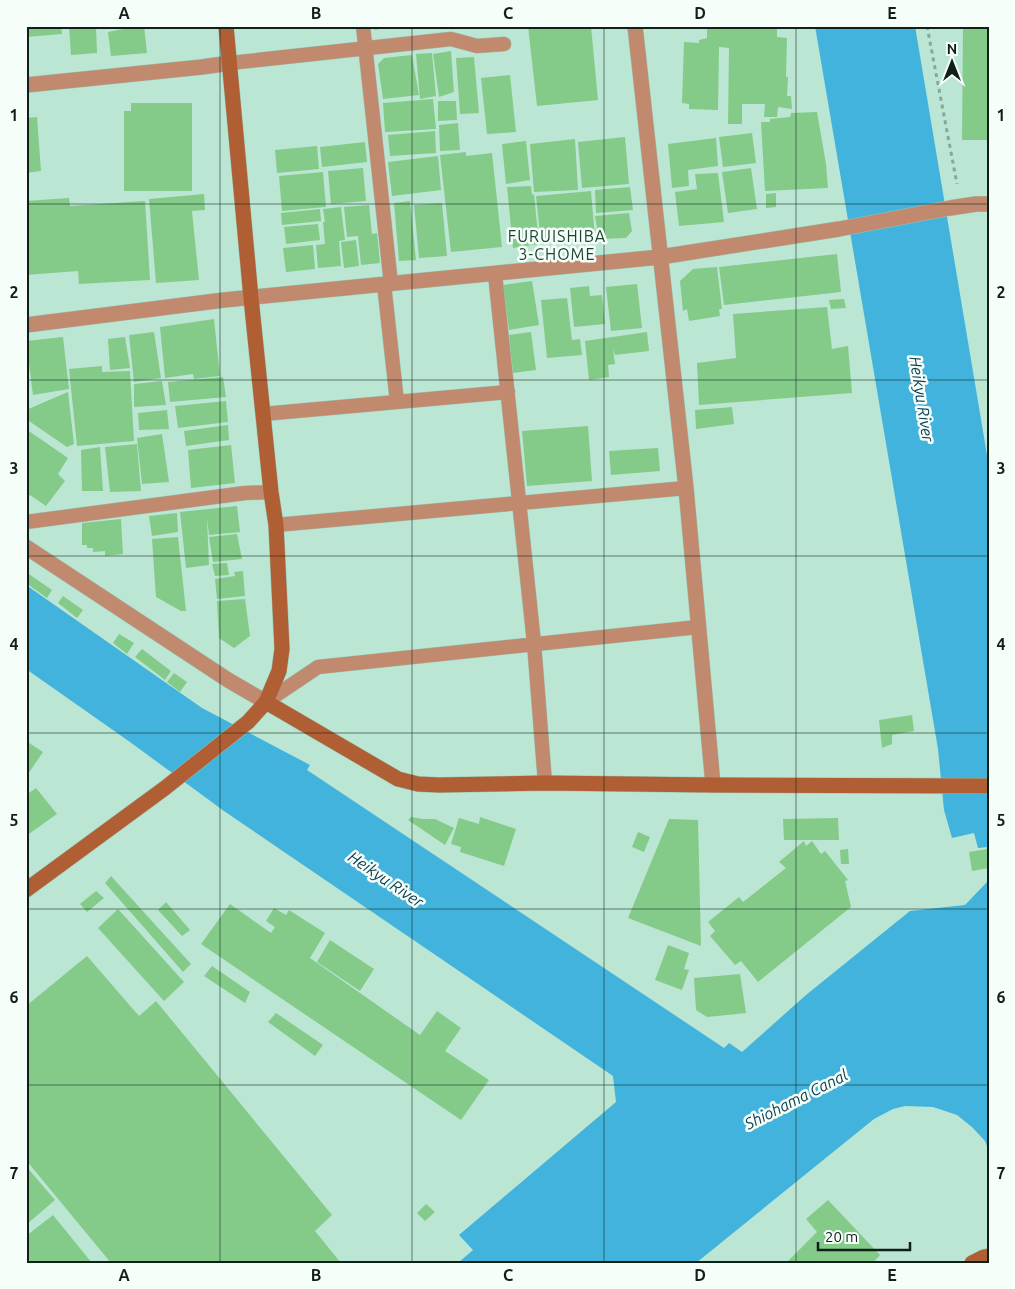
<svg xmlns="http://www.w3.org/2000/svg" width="1015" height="1289" viewBox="0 0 1015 1289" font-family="Ubuntu,sans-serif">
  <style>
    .water { fill: #41b3dc }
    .building { fill: #84cb8a }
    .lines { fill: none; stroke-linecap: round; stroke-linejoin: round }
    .lane-casing { stroke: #9cc2b2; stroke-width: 15 }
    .street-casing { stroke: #9cc2b2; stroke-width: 16 }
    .secondary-casing { stroke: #9cc2b2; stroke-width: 16 }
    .path { stroke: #85a898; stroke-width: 3; stroke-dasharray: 4 4; stroke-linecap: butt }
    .lane { stroke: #c1896e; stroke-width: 14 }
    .street { stroke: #c1896e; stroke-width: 15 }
    .secondary { stroke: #b05e34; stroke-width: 15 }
    .grid { fill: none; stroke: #0f2019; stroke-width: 1; stroke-opacity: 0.55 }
    .labels { text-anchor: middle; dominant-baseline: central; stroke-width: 5; stroke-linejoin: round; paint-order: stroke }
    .neighbourhood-label { font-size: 16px; letter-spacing: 1px; fill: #1c4334; stroke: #f6fefa }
    .water-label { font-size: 16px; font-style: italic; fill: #0f4051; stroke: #f6fefa }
    .neatline { fill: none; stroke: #0f2019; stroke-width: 2 }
    .grid-label { font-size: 16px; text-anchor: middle; font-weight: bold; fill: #0f2019 }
  </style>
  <rect width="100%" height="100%" fill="#bbe6d3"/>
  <path class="water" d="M815,26H915L989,467V847H988L978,848L974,833L952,838L944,810L938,749Z
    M26,585L202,708L310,765L307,770L724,1048L729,1043L742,1052L806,995L910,911L965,905L987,882L989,875V1151L985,1141L972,1127L957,1115L933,1107L905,1106L893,1109L874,1119L696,1263H458L473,1250L459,1235L616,1102L613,1076L224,811L130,742L26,669Z"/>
  <path class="building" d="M26,26H61L62,34L26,37Z
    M69,26H96L97,53L71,55Z
    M122,26H144L147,53L111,56L108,32L123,29Z
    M375,26H388V27L375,30Z
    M528,26H591L598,100L537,106Z
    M707,26H777V37L787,38L786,77H788L787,96H791L792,109L778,107L777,117H764L765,104H742V124H728L729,48L719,47L718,110L689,109V104L682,103L684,42L699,43V40L707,38Z
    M963,26H989V140H962Z
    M451,51L454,92L439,97L433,54Z
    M432,53L436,96L420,99L416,54Z
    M412,55L419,95L383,99L378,64L384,58Z
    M474,57L479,113L460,114L456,58Z
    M510,75L516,132L487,134L481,78Z
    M433,99L436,129L385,132L383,103Z
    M438,101H456L457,120L438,121Z
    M131,103H192V191H124V111H131Z
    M817,112L826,164L828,188L765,191L761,122H770V119L790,117L791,113Z
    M37,117L41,171L26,173V118Z
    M458,123L460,150L440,151L439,125Z
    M435,131L436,153L390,156L388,135Z
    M752,133L756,163L723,167L719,137Z
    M625,137L629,184L582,188L578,142Z
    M716,138L718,166L688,170L689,186L672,188L668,144Z
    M575,139L578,190L534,192L530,144Z
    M526,141L530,180L506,184L502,144Z
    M365,142L367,162L322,167L320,147Z
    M317,146L319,169L277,173L275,150Z
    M466,152V156L492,153L502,247L451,252L440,155Z
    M438,156L441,190L392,196L388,162Z
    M363,168L366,201L331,204L328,171Z
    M751,168L757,209L728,213L722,172Z
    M323,172L326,207L282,211L279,176Z
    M718,173L724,222L679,226L675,192L697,189L695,174Z
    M531,186L532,195L534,194L539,244L513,248L507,187Z
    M630,187L633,210L596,213L595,190Z
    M591,191L595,238L541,243L536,196Z
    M776,193V207L766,208V194Z
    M204,194L205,210L192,211L199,280L156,283L149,199Z
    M69,198L70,206L145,201L150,280L79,284L78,271L26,275V201Z
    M410,201L416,260L399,261L394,203Z
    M442,203L447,256L419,258L414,205Z
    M369,205L372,234L377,233L380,263L361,265L358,236L347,237L344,207Z
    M341,207L345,240L339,241L341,266L318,268L316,245L325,244L323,222H325L323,209Z
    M320,209L321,221L282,225L281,213Z
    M629,213L632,231L626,238L599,239L595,216Z
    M318,224L320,240L286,244L284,227Z
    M356,240L359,266L344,268L341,242Z
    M313,245L315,269L286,272L283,248Z
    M837,254L841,292L724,305L719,267Z
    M717,267L722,309H719L720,316L689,321L687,309L683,311L680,281L693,269Z
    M532,281L539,325L509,330L503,285Z
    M637,284L642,328L611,331L606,287Z
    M589,286L590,296L602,295L605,324L574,327L570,288Z
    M567,298L572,340L580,339L582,355L547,358L541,300Z
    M844,299L846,308L831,309L829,300Z
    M827,307L832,349L848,346L852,393L699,405L697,363L736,358L733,314Z
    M214,319L220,376L194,379L193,374L165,378L160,327Z
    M154,332L161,378L134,382L129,335Z
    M531,332L536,370L513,373L509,335Z
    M647,332L649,351L615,355L613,349L615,364L608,365L609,377L589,380L585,341Z
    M63,337L69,389L33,395L26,341Z
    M125,337L130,368L110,370L108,339Z
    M102,366V372L130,371L134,441L77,446L69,369Z
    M223,377L226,397L170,402L168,382Z
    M162,381L166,405L134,407V384Z
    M68,392L74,444L67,447L26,419V410Z
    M226,401L228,422L178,428L175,406Z
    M732,407L734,424L696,429L695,410Z
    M167,410L169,429L139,430L138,413Z
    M228,425L229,440L186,446L184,431Z
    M588,426L592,481L527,486L522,431Z
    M26,429L68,458L58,474L65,481L46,506L30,495L26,499Z
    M162,434L169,482L142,484L137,438Z
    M137,444L141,491L110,492L105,447Z
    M231,445L235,483L191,488L188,450Z
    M100,447L103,491H82L81,450Z
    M658,448L660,471L611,475L609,451Z
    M237,506L240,532L209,535L207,518L209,565L186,568L180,512Z
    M177,513L178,532L152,536L149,516Z
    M121,519L123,554L105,556V551L93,552V548H87V545H82V523Z
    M237,534L242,559L213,562L209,537Z
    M178,537L186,611H181L156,597L152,539Z
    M227,563L229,575L215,576L212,564Z
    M243,571L245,596L217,599L215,579L235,576L234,572Z
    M26,572L52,590L47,598L26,583Z
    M63,596L83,610L77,618L58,603Z
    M245,599L250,636L234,648L219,638L217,601Z
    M119,634L134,643L127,654L113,643Z
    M142,649L171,671L165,680L135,657Z
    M174,673L187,682L180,692L167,682Z
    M912,715L914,731L892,735V744L882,748L879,720Z
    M26,741L43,752L26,777Z
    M36,788L57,814L26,836V795Z
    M411,817L423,819H435L454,828L445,845L408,820Z
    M480,817L516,829L504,866L460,852L461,847L451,844L459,818L479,824Z
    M838,818L839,840H784L783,819Z
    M669,819L698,820L701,946L628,918Z
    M638,832L650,837L644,852L632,847Z
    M804,841L806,846L812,841L821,854L825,851L848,880L845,881L851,907L758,982L741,961L735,965L710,936L715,931L708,922L739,897L743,902L786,868L779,862Z
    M848,849L849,864H841L840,850Z
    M987,849L989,859V868L972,871L969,852Z
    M111,876L191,964L183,972L105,883Z
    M96,891L104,898L87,912L80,904Z
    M166,902L190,930L182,936L158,910Z
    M230,904L271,933L275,927L266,921L274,908L286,915L289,910L325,933L310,958L420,1035L437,1011L461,1028L445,1051L489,1080L461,1120L201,944Z
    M118,909L184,982L164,1001L98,928Z
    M330,940L374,969L360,991L317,962Z
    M668,945L689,953L684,969L689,970L682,990L655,980Z
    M87,956L139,1016L156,1001L332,1215L315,1231L341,1263H111L26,1160V1006Z
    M212,966L250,992L245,1003L204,976Z
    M740,974L746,1013L707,1017L696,1010L694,978Z
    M276,1013L323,1045L315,1056L268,1022Z
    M26,1166L55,1200L26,1225Z
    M828,1200L880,1255L873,1263H786L817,1232L806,1219Z
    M426,1204L435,1212L425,1221L417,1213Z
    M53,1215L92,1263H26V1236Z"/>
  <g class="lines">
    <defs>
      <path id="lane" d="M363,26L391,284
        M230,63L451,39L477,46L504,44
        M495,274L534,643L545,783
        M384,284L397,402
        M263,414L508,392
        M26,522L245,493L271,492
        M276,525L686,488
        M266,702L318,667L698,627"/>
      <path id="street" d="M635,26L686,488L713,785
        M26,85L202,67L230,63
        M26,325L224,300L660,257L839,229L950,208L976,204H989
        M26,547L228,680L266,702"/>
      <path id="secondary" d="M266,702L398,779L418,784L439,785L545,783L713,785L989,786
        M26,890L165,788L248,722L266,702L279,671L282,649L276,525L271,492L251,298L226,26
        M972,1263L984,1257L989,1256"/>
    </defs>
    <use href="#lane" class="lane-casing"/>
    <use href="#street" class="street-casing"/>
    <use href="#secondary" class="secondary-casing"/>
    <path class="path" d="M927,26L957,184"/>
    <use href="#lane" class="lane"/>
    <use href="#street" class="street"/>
    <use href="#secondary" class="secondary"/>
  </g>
  <path class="grid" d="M220,26V1263M412,26V1263M604,26V1263M796,26V1263M26,204H989M26,380H989M26,556H989M26,733H989M26,909H989M26,1085H989"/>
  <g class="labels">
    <g class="neighbourhood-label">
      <text x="557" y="236">FURUISHIBA<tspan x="557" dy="18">3-CHOME</tspan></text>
    </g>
    <g class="water-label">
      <text transform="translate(922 399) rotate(81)">Heikyu River</text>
      <text transform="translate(386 879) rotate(34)">Heikyu River</text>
      <text transform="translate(796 1099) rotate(-27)">Shiohama Canal</text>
    </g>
  </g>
  <rect width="1015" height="1289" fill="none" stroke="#f6fefa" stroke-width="55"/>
  <g transform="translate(952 62)" stroke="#f6fefa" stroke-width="4" paint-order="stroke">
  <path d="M0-4L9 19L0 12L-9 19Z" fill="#0f2019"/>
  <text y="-8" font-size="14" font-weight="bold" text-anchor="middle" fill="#0f2019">N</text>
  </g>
  <path d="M818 1242v8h92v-8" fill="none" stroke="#0f2019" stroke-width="2.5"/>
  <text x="825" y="1242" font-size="15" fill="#0f2019" stroke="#f6fefa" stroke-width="4" paint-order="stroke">20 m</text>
  <rect x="28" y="28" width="960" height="1234" class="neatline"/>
  <g class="grid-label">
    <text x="124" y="19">A</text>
    <text x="316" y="19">B</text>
    <text x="508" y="19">C</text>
    <text x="700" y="19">D</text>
    <text x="892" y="19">E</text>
    <text x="14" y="121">1</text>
    <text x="1001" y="121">1</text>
    <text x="14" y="298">2</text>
    <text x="1001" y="298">2</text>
    <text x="14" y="474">3</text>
    <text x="1001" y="474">3</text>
    <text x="14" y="650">4</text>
    <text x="1001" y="650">4</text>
    <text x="14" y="826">5</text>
    <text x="1001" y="826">5</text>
    <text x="14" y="1003">6</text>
    <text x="1001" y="1003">6</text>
    <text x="14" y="1179">7</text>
    <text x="1001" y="1179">7</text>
    <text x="124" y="1281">A</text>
    <text x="316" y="1281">B</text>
    <text x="508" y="1281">C</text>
    <text x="700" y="1281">D</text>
    <text x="892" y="1281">E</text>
  </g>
</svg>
